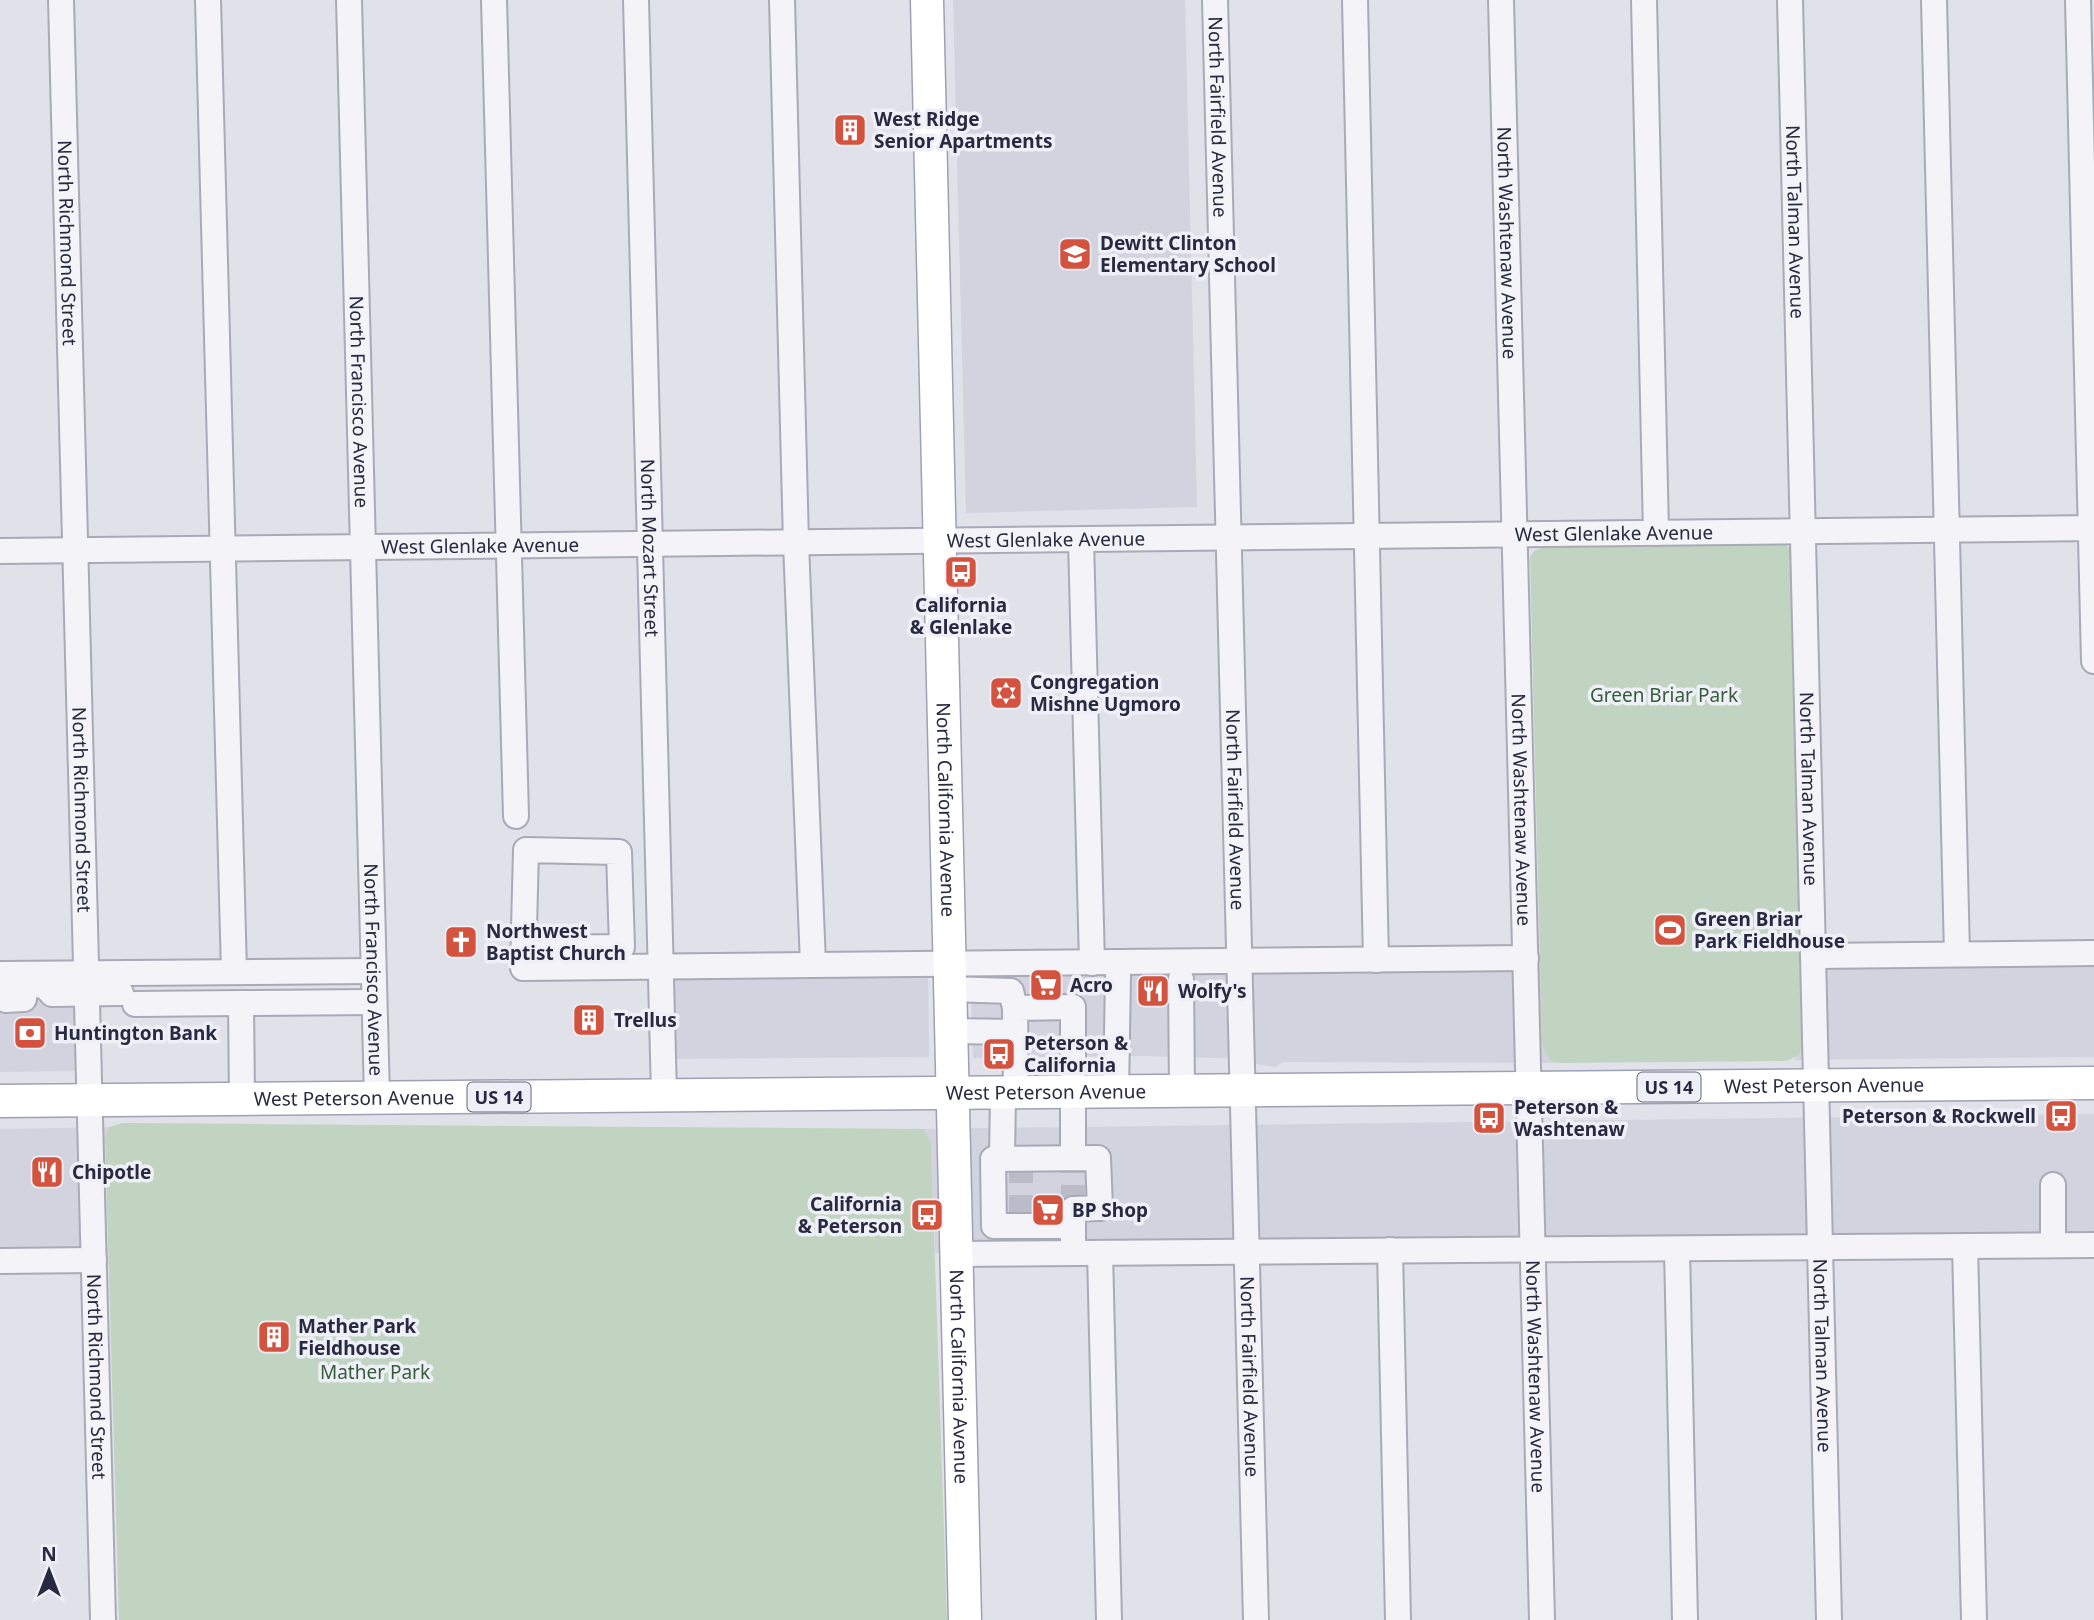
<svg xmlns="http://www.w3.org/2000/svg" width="2094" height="1620" viewBox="0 0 2094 1620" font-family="'Noto Sans',sans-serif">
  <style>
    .built { fill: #d2d3df }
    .green { fill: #c0d4c1 }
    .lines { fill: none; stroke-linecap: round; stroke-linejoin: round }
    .minor-tunnel { stroke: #bbbcc8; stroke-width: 24; stroke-dasharray: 24 12; stroke-linecap: butt }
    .minor-casing { stroke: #a9aab7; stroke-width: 28 }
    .major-casing { stroke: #9ea1b6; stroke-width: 35 }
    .minor { stroke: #f3f3f8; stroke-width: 24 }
    .major { stroke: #fff; stroke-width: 32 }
    .labels { text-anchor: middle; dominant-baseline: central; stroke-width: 7; stroke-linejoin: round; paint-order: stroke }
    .shield { fill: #eff0f7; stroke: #646578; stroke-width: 2 }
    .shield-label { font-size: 18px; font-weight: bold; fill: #282a42 }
    .street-label { font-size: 19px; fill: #282a42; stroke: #eff0f7 }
    .poi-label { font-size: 19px; font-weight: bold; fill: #282a42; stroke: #eff0f7; text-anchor: start }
    .park-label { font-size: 19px; fill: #345e38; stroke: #eff0f7 }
  </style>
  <rect width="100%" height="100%" fill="#e0e1e9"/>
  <path class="built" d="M953,0H1185L1197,507L966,513Z
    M2094,952V1057L1794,1060L1802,1049L1800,953Z
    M1540,955L1542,1044L1549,1060L1558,1063L1284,1062L1275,1067L1256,1064L1252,1059L1144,1056L973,1058L970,963Z
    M928,960L929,1057L670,1059L666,963Z
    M0,966H78L82,1071L0,1072Z
    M2094,1114V1243L935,1253L931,1143L924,1129Z
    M109,1127L105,1137L108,1262L0,1263V1129Z"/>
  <path class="green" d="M1775,543L1786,545L1791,550L1792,559L1802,1049L1799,1055L1787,1061L1558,1063L1549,1060L1542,1044L1530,557L1534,551L1546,546Z
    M123,1123L924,1129L931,1143L947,1620H119L105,1137L109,1127Z"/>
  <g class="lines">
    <path class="minor-tunnel" d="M1021,1159V1226
      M1073,1209V1158"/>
    <defs>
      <g id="minor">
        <path id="s1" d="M61,0L103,1620"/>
        <path d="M208,0L234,972"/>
        <path id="s2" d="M349,0L377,1098"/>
        <path d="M494,0L516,816"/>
        <path id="s3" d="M636,0L664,1095"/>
        <path d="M782,0L796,543L813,964"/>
        <path id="s4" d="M1215,0L1256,1620"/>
        <path d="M1355,0L1376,960"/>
        <path id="s5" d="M1501,0L1542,1620"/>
        <path d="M1644,0L1656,533"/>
        <path id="s6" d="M1790,0L1829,1620"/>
        <path d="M1934,0L1957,954"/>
        <path d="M2078,0L2094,661"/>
        <path d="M1081,540L1092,963"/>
        <path id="s7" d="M0,551L2094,528"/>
        <path d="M524,948L622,947L619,852L526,850L523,968L1526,958"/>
        <path d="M1813,956L2094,953"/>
        <path d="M0,974L373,971"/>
        <path d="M1181,979L1182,1092"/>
        <path d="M18,986L44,985L52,994L121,993"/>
        <path d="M949,989L1011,991L1015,1008"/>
        <path d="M0,993L6,1000L24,999"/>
        <path d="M135,1004L241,1003"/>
        <path d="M949,1031L1015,1032"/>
        <path d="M1116,1092L1118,976"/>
        <path d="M1016,1093L1015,1008L1073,1007V1158"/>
        <path d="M242,1099L241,1003L374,1002"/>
        <path d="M1002,1159L1003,1093"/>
        <path d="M2053,1185V1245"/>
        <path d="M1073,1226H994L993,1159L1098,1158L1100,1208L1073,1209V1253"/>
        <path d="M1965,1246L1974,1620"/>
        <path d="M1677,1249L1685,1620"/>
        <path d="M1390,1250L1398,1620"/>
        <path d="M1100,1253L1109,1620"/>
        <path d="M955,1254L2094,1245"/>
        <path d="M0,1261L94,1260"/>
      </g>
      <g id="major">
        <path id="s8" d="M927,0L965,1620"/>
        <path id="s9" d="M0,1101L2094,1083"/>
      </g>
    </defs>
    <use href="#minor" class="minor-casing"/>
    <use href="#major" class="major-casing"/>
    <use href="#minor" class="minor"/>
    <use href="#major" class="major"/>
  </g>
  <defs>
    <symbol id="building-square" viewBox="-11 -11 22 22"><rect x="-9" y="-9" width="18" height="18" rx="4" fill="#d4533f" stroke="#eff0f7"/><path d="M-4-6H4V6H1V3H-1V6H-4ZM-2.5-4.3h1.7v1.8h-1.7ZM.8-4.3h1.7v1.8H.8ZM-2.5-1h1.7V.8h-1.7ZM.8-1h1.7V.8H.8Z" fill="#fff"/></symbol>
    <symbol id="school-square" viewBox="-11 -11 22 22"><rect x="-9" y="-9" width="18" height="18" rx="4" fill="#d4533f" stroke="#eff0f7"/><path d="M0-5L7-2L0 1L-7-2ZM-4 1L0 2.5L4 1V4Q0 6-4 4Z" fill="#fff"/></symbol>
    <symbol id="bus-square" viewBox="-11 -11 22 22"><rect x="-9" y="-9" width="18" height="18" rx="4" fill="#d4533f" stroke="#eff0f7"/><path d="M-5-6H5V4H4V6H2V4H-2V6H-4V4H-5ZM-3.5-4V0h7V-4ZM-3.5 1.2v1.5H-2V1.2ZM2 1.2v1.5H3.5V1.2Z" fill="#fff"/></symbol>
    <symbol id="synagogue-square" viewBox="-11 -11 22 22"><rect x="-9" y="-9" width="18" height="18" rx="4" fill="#d4533f" stroke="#eff0f7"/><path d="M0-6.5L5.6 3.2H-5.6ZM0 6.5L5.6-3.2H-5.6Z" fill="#fff"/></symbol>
    <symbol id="stadium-square" viewBox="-11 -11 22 22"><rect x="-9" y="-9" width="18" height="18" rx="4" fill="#d4533f" stroke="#eff0f7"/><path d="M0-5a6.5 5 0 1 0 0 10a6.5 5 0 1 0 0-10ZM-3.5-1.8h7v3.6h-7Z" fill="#fff"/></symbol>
    <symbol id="church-square" viewBox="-11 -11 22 22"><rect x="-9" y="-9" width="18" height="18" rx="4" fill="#d4533f" stroke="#eff0f7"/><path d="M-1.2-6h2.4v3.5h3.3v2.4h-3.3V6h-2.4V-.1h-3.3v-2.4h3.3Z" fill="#fff"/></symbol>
    <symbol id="supermarket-square" viewBox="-11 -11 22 22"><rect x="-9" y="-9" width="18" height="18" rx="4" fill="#d4533f" stroke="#eff0f7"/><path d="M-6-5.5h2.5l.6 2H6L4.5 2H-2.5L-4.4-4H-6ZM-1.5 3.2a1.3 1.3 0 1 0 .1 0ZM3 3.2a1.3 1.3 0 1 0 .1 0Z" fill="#fff"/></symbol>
    <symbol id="restaurant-square" viewBox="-11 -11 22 22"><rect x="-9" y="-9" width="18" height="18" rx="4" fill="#d4533f" stroke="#eff0f7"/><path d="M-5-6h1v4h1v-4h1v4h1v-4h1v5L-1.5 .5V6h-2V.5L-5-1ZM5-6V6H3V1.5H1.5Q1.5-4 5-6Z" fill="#fff"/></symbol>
    <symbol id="bank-square" viewBox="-11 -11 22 22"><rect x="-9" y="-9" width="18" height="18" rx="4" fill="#d4533f" stroke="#eff0f7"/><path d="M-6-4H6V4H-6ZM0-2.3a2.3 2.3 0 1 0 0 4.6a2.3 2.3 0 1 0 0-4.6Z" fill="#fff"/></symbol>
  </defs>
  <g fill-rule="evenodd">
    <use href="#building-square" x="831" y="111" width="38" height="38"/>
    <use href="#school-square" x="1056" y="235" width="38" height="38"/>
    <use href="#bus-square" x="942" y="553" width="38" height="38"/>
    <use href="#synagogue-square" x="987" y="674" width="38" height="38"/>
    <use href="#stadium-square" x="1651" y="911" width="38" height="38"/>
    <use href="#church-square" x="442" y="923" width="38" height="38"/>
    <use href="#supermarket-square" x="1027" y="966" width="38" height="38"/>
    <use href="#restaurant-square" x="1134" y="972" width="38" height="38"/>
    <use href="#building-square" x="570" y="1001" width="38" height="38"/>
    <use href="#bank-square" x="11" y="1014" width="38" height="38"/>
    <use href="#bus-square" x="980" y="1035" width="38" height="38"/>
    <use href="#bus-square" x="2042" y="1097" width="38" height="38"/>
    <use href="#bus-square" x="1470" y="1099" width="38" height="38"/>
    <use href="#restaurant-square" x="28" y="1153" width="38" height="38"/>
    <use href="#supermarket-square" x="1029" y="1191" width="38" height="38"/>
    <use href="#bus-square" x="908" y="1196" width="38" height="38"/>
    <use href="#building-square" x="255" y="1318" width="38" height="38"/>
  </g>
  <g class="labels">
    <g class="shield">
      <rect x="1637.5" y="1072.5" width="63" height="29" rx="5"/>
      <rect x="467.5" y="1082.5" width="63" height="29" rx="5"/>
    </g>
    <g class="shield-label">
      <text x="1669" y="1087">US 14</text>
      <text x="499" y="1097">US 14</text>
    </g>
    <g class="street-label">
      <text stroke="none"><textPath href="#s4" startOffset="117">North Fairfield Avenue</textPath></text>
      <text stroke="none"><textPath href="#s6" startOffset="222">North Talman Avenue</textPath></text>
      <text stroke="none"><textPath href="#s1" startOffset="243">North Richmond Street</textPath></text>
      <text stroke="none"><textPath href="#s5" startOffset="243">North Washtenaw Avenue</textPath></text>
      <text stroke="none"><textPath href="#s2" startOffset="402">North Francisco Avenue</textPath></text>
      <text stroke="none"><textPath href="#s7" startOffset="1614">West Glenlake Avenue</textPath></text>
      <text stroke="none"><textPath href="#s7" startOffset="1046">West Glenlake Avenue</textPath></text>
      <text stroke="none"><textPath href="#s7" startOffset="480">West Glenlake Avenue</textPath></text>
      <text stroke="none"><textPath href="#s3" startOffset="548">North Mozart Street</textPath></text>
      <text stroke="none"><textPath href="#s6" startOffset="789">North Talman Avenue</textPath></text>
      <text stroke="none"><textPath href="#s1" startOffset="810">North Richmond Street</textPath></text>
      <text stroke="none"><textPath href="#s8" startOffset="810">North California Avenue</textPath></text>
      <text stroke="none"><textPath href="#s4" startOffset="810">North Fairfield Avenue</textPath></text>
      <text stroke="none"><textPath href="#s5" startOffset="810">North Washtenaw Avenue</textPath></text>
      <text stroke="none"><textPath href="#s2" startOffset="970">North Francisco Avenue</textPath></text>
      <text stroke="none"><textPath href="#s9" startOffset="1824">West Peterson Avenue</textPath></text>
      <text stroke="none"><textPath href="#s9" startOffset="1046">West Peterson Avenue</textPath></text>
      <text stroke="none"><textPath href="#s9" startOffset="354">West Peterson Avenue</textPath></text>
      <text stroke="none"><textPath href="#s6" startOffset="1356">North Talman Avenue</textPath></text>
      <text stroke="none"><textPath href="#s1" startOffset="1377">North Richmond Street</textPath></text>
      <text stroke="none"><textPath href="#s8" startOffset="1377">North California Avenue</textPath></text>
      <text stroke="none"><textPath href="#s4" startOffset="1377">North Fairfield Avenue</textPath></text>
      <text stroke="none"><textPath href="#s5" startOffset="1377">North Washtenaw Avenue</textPath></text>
    </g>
    <g class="poi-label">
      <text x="874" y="119">West Ridge<tspan x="874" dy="22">Senior Apartments</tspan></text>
      <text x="1100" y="243">Dewitt Clinton<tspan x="1100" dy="22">Elementary School</tspan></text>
      <text x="961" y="605" text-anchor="middle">California<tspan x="961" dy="22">&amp; Glenlake</tspan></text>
      <text x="1030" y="682">Congregation<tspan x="1030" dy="22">Mishne Ugmoro</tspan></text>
      <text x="1694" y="919">Green Briar<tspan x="1694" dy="22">Park Fieldhouse</tspan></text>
      <text x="486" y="931">Northwest<tspan x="486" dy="22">Baptist Church</tspan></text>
      <text x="1070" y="985">Acro</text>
      <text x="1178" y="991">Wolfy's</text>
      <text x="614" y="1020">Trellus</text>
      <text x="54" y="1033">Huntington Bank</text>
      <text x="1024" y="1043">Peterson &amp;<tspan x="1024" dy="22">California</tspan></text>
      <text x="1514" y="1107">Peterson &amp;<tspan x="1514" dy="22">Washtenaw</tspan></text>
      <text x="2036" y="1116" text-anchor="end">Peterson &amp; Rockwell</text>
      <text x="72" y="1172">Chipotle</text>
      <text x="902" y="1204" text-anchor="end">California<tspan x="902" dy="22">&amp; Peterson</tspan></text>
      <text x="1072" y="1210">BP Shop</text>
      <text x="298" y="1326">Mather Park<tspan x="298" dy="22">Fieldhouse</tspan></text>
    </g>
    <g class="park-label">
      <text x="1664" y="695">Green Briar Park</text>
      <text x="375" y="1372">Mather Park</text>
    </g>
  </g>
  <g transform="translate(49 1571)" stroke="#eff0f7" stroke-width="5" paint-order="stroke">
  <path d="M0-5L12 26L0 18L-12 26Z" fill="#282a42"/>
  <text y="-10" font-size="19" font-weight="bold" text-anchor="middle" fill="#282a42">N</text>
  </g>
</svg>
